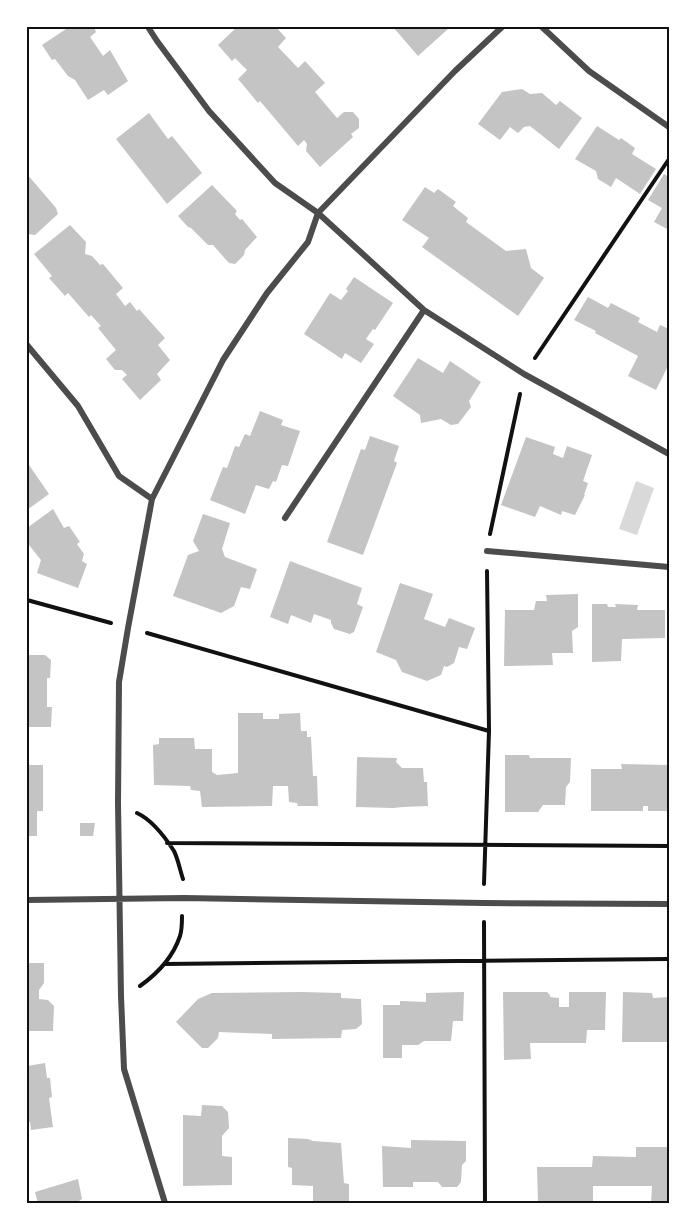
<svg xmlns="http://www.w3.org/2000/svg" width="696" height="1230" viewBox="0 0 696 1230" font-family="'Varela Round',sans-serif">
  <style>
    .water { fill: #d9d9d9 }
    .building { fill: #c4c4c4 }
    .lines { fill: none; stroke-linecap: round; stroke-linejoin: round }
    .path { stroke: #111; stroke-width: 4 }
    .minor { stroke: #4c4c4c; stroke-width: 6 }
    .neatline { fill: none; stroke: #111; stroke-width: 2 }
  </style>
  <rect width="100%" height="100%" fill="#fff"/>
  <path class="water" d="M636,481L654,488L637,535L619,529Z"/>
  <path class="building" d="M69,27H94L96,32L90,37L103,56L110,50L128,81L108,95L104,90L88,100L75,80L68,76L55,59L52,60L42,45Z
    M237,27H276L286,38L278,47L298,68L305,61L325,83L315,92L337,118L344,112H353L359,119V128L351,134L353,137L320,167L306,151L307,144L304,140L298,146L260,101L258,103L238,79L247,70L235,58L232,61L218,45Z
    M393,27H446L448,29L418,56Z
    M522,89L530,94L542,93L556,105L560,101L582,118L559,149L530,126L524,127L518,133L510,127L500,140L478,124L502,92Z
    M149,113L168,139L172,136L202,173L167,204L116,139Z
    M597,126L619,140L621,138L635,148L632,154L656,169L640,194L616,178L611,187L598,179L596,171L575,159Z
    M27,174L56,208L58,214L35,235L27,234Z
    M664,174L669,177V230L654,222L662,208L648,200Z
    M212,185L237,211L235,214L240,220L242,219L257,237L245,250L244,255L235,264L229,263L213,245H208L191,228L188,227L178,216Z
    M425,187L434,193L438,189L456,202L453,206L468,218L466,222L506,251L526,249L531,268L544,278L518,316L422,247L429,238L402,220Z
    M70,225L86,242L85,254L92,256L100,265L103,264L123,288L116,294L125,306L130,302L137,311L139,309L165,338L158,345L170,360L157,374L161,380L140,400L122,379L127,375L122,370H115L106,359L116,350L98,328L101,326L91,315L89,317L68,293L65,296L49,278L52,276L34,254Z
    M354,277L393,303L375,330L373,329L366,339L374,344L361,363L345,353L342,359L304,334L330,293L341,300L348,291L346,289Z
    M588,297L608,308L611,303L640,318L638,322L657,332L660,325L669,329V364L656,390L628,376L638,356L595,333L596,331L574,320Z
    M418,358L443,373L450,361L481,382L469,401L471,407L458,424L451,425L441,419L421,423L420,415L393,396Z
    M260,411L283,420L281,425L300,431L288,466L282,465L276,482L273,481L269,489L256,485L245,514L210,500L223,467L227,468L235,446L239,447L245,434L250,436Z
    M370,436L399,446L394,461L397,463L363,555L327,542L361,449L365,450Z
    M526,437L555,447L553,454L563,458L567,446L592,455L583,481L588,483L584,495H585L575,515L562,511L561,515L540,506L535,517L501,505Z
    M29,465L49,494L27,510V467Z
    M53,509L64,528L69,526L80,542L77,544L84,554L82,561L87,564L78,588L37,573L41,560L29,545L27,546V528Z
    M203,514L230,523L222,549L225,557L257,569L250,589L241,587L234,606L221,613L173,596L188,555L199,551L193,541Z
    M290,561L362,588L357,604L363,607L354,632L350,634L334,629L331,623V620L314,614L311,623L291,615L288,624L270,617Z
    M400,583L433,594L424,619L445,627L449,618L475,628L467,649L459,647L454,663L447,667L444,666L441,675L427,681L402,672L396,660L376,652Z
    M578,594V627L572,631L573,653H552L553,665L504,666L505,610H534L536,601H547L546,595Z
    M592,604H607L608,607H616L615,604L638,605L637,610H665V638L622,639L621,661L592,662Z
    M27,655H45L51,660L50,678H47V707H52L51,727H27Z
    M238,713H263V719H279V714L300,713L301,731H307V737H311L313,776H317L318,806H298L297,803L289,802L288,786H273L272,806L202,807L200,791L191,790L190,786L154,785L153,745L159,744V738H194L195,749H212V772L217,775L238,773Z
    M505,755H529L530,758H571L570,782L566,787L565,805H543L538,812H505Z
    M357,757L397,758L396,762L402,768H423L424,782H427L428,806L403,807L393,808L356,807Z
    M621,764L669,765V811H648V806H643V811H591V769H622Z
    M27,765H43V811H37V836H27Z
    M80,823H95L93,836H80Z
    M27,963H44V983L39,990V999L48,1000L54,1006L53,1031H27Z
    M301,992L341,993V998L361,999L362,1024L356,1029L342,1030L341,1038L272,1039V1034L219,1032L218,1038L208,1048H202L176,1022L198,999L212,993Z
    M464,992L463,1021H453L451,1041H424L418,1045H402V1058H383V1005H400V1001L426,1002V993Z
    M503,992H547L550,995V997L559,998V1007H569V992H606L605,1030H587L586,1043H530L531,1059L504,1060Z
    M623,992L652,993L653,998L669,997V1042H622Z
    M45,1063L47,1078H50L52,1097L49,1098L53,1127L31,1130L30,1122L27,1123V1066Z
    M202,1105L222,1106L228,1112L229,1128L222,1136V1156L232,1157V1185L183,1186V1115L201,1116Z
    M288,1138L308,1139L313,1141L341,1143L344,1183L349,1184V1203H313V1186L292,1185V1168L288,1167Z
    M411,1140L466,1141V1161L462,1165L461,1182L457,1187H442L438,1182H413V1187H383L382,1146L411,1148Z
    M636,1147H669V1203H651L652,1186H593V1203H538L537,1167H592L593,1156L636,1157Z
    M78,1179L82,1199L79,1201L80,1203H38L35,1192Z"/>
  <g class="lines">
    <path class="path" d="M535,358L669,159
      M490,534L520,394
      M27,600L111,623
      M147,633L489,731
      M137,813C152,820 165,837 174,851C178,859 180,870 183,879
      M167,843L669,846
      M484,884L489,731L487,571
      M484,922L485,1203
      M164,964L669,959
      M140,986C157,974 173,957 180,936C182,930 182,923 182,916"/>
    <path class="minor" d="M148,27L157,41L209,111L275,183L318,213L424,310L524,374L669,454
      M542,27L589,71L669,127
      M27,345L78,406L119,476L152,499
      M285,518L424,310
      M487,551L669,567
      M27,900L184,898L484,903L669,904
      M165,1203L124,1069L121,996L118,803L119,682L128,628L152,499L223,360L267,293L308,242L318,213L455,71L502,27"/>
  </g>
  <rect width="696" height="1230" fill="none" stroke="#ffffff" stroke-width="57"/>
  <rect x="28" y="28" width="640" height="1174" class="neatline"/>
</svg>
